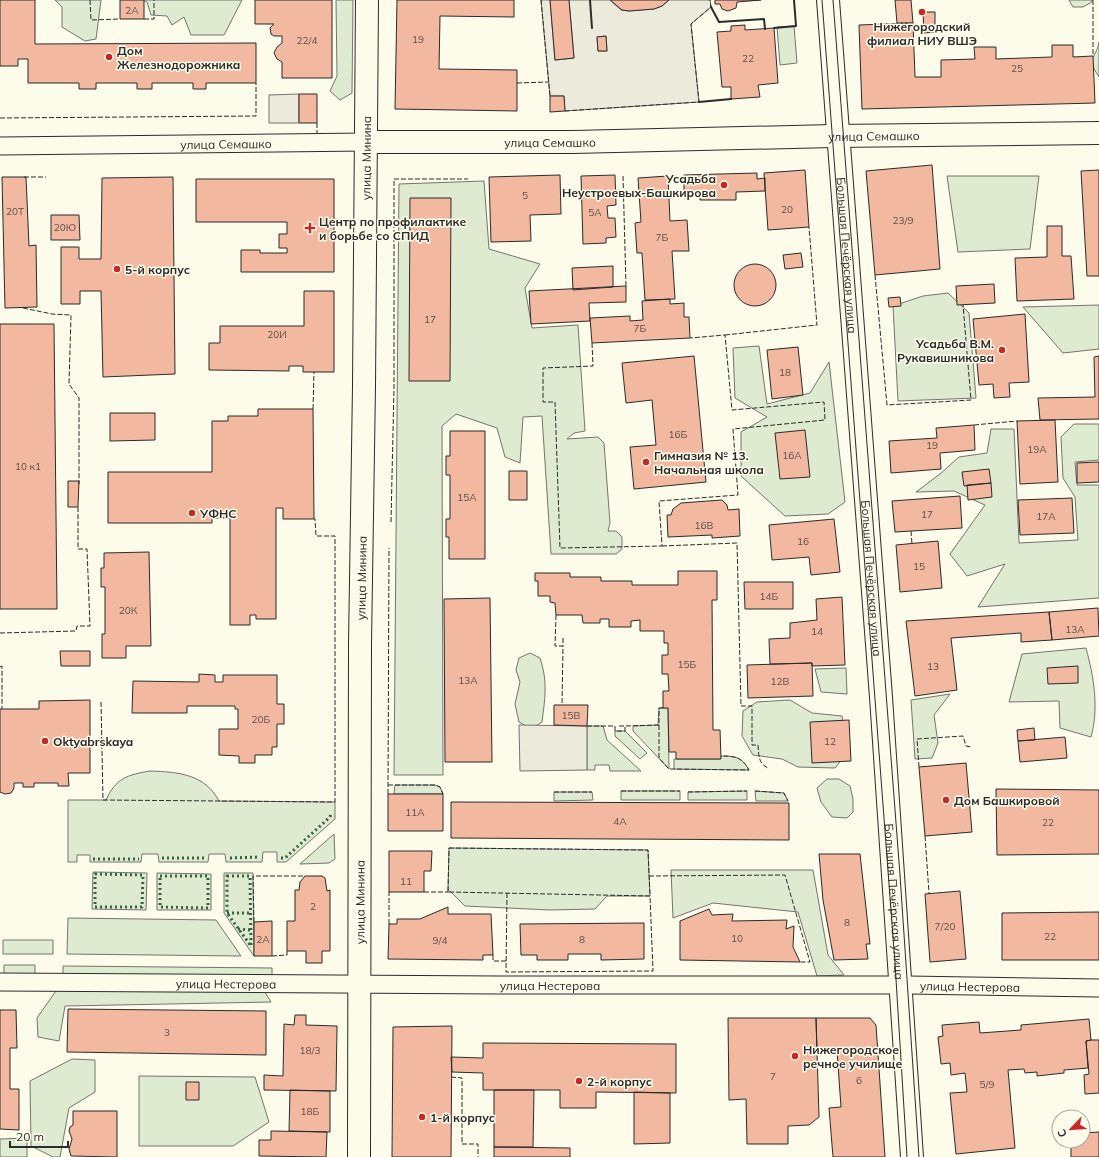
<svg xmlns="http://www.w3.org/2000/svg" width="1099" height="1157" viewBox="0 0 1099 1157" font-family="Mulish,sans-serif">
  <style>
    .green { fill: #deebd1; stroke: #74746e }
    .parking { fill: #eceadb; stroke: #74746e; fill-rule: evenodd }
    .building { fill: #f2b8a0; stroke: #2b2b2b }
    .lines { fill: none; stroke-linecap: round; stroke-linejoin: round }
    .minor-casing { stroke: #2b2b2b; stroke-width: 19 }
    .tertiary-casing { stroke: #2b2b2b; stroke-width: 24 }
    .minor { stroke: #fdfbea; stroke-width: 17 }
    .tertiary { stroke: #fdfbea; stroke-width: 22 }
    .tram { stroke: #2b2b2b; stroke-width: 1 }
    .hedge { stroke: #34623c; stroke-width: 3; stroke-dasharray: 2 3; stroke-linecap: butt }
    .fence { stroke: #2b2b2b; stroke-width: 1; stroke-dasharray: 5 2; stroke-linecap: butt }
    .wall { stroke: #2b2b2b; stroke-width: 2 }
    .poi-dot { fill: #c62828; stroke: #fdfbea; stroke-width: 1.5 }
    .labels { text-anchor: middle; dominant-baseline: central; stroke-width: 3; stroke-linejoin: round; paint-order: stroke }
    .number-label { font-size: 10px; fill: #5d4e48 }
    .poi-label { font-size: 12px; font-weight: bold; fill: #2b2b2b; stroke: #fdfbea; text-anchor: start }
    .street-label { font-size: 12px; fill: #2b2b2b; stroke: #fdfbea }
  </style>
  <rect width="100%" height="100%" fill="#fdfbea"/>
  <path class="green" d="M55,0H101L96,39L85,41L62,27V7Z
    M143,0H242L224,35H191L184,17L172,25L167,16L151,15L147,2Z
    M336,0H353L352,93L340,100L330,91L337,76Z
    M1069,0H1092V2L1083,7H1073Z
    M794,26L797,63L780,65L777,27Z
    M1099,42V77C1085,56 1096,60 1099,42Z
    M947,176H1039L1030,249L958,252Z
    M484,181L489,249L540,264L525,288L532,328L578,325L585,431L574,433L567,439L598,437L604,443L610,523L608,531H616L622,537V549L616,554H551L542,416L523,417L520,463L505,457L497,428L456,414L442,426L443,775H394L399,184Z
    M948,293L969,313L976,398L898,401L893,306L923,296Z
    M1099,305V349L1063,353L1023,307Z
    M759,346L767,404L810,393L829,362L845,502L828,514L785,516L741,476V432L767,417L735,398L733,348Z
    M1074,424H1099V460L1075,462L1077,485H1099V598L978,607L1005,564L967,576L950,554L985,505L954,491L916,492L940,474L959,457L987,453L991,429H1014L1019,543L1078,540L1075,497L1063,478L1061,437Z
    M1086,648C1094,677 1099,709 1091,737L1060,728L1059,701L1009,702L1022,654Z
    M530,653L540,658C548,682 545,698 542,722L531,729L519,722L515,704L520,682L516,670L519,658Z
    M846,668L847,694L821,692L815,669Z
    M950,694L934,715L938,743L932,758L915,759L911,700Z
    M790,700L812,713L842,716L847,753L835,768L798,767L782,759L753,755L742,736L743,711L757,702Z
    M659,708H668L669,769L633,731V726L658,725Z
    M587,726H603L607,740L641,771H610L609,765H595V770H587Z
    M615,731H625L647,753L640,759L615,736Z
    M721,756C735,756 742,757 749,770L674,769V759H720Z
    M150,771C178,772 205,774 219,801L335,802V819L286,862H277V852H263L262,862H226L225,854H209L208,862H159L158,854H142L141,862H90V855H77V862H68V800H106C116,778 127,775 150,771Z
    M827,779H839L850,786L853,799V812L847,818L832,817L821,802L817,788Z
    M395,785H435L440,787L443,794H394Z
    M621,791H680V800H621Z
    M747,791V800H688V792Z
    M755,791L784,793L788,801H756Z
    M554,792H592L593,800L554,801Z
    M334,834L335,859L329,863L300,864Z
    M449,848L648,850L650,896H607L595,909L550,910L465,906L451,892H448Z
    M671,870H813L828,955L844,975L817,976L798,912L713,903L673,918Z
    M93,872L147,873L146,910L92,909Z
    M157,873L211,874V910H157Z
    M224,873H253L254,956L224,913Z
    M68,918L216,920L241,956L67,954Z
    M3,940H53V954H3Z
    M4,965H35V977H4Z
    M63,966L272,968V979L63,977Z
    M58,988L263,989L271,1002L65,1006L59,1041L38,1037L37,1018Z
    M72,1059L95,1060V1092L69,1108L60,1157H53L31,1146L30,1081Z
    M139,1076L255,1077L269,1122L233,1146H139Z
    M27,1138V1157H0V1139Z"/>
  <path class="parking" d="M541,0H550L555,60L574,58L569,0H610L621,10L629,11L654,9L662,6L669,0H710L711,7L691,24L699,102L565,111L564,96H550ZM606,36L607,51H598L597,37Z
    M299,94V123H269V95Z
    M519,725L587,726V770L520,771Z"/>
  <path class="building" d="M0,0H35V44L256,43V83H206V89H193V83H152V89H137V83H96V89H79V83H28V59H18V66H0Z
    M120,0H144V19H120Z
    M255,0H332V78H282V62L277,59L274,53L277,47L282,43V36H274L271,34L270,28L274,24H255Z
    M397,0H514V17L440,16L439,69L517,70V111L395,109Z
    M550,0H569L574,58L555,60Z
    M610,0H669L662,6L654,9L629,11L622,10Z
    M715,0H761L737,2L736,8L728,11L722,9L720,4H715Z
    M895,0H911L913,23H897Z
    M923,12H935V32L924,33Z
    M913,23L915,77H941V60L975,59L974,47H996V59L1052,57V45H1073V57L1093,56L1095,103L862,109L859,25Z
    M745,25V30L774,28L778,83L758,85L760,97L731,99V87H722L717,32L731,31V26Z
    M606,36L607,51H598L597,37Z
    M299,94H317V123H299Z
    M550,96H564L565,111L550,112Z
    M932,165L940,269L875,275L866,171Z
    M805,170L809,227L768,230L764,173Z
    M1099,170V276H1087L1081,171Z
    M757,173V179L765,178V191L736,192V200H700V193H684V175Z
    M560,175L561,214L530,215L531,241L491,242L489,177Z
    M615,175L616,205L607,206L608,218H615L616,237L606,238V243L583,244L581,176Z
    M668,176L670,221L687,220L689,251H672L675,299L645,300L642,253H637L635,223L641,222L638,178Z
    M2,177H26L29,246L36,245L37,307L5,308Z
    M173,177L175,374L103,377L101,291H80V304H61V247H79V259H101L102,178Z
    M196,179H334V272H241V250H260V253H287V248H279V234H287V222H196Z
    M410,198H451L450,381H409Z
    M51,215H79L80,240H51Z
    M1047,226H1062V256H1071L1074,299L1017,301L1015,258L1047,257Z
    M801,253L803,267L785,269L783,255Z
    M734 285a21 21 0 1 1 42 0a21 21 0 1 1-42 0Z
    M613,266V287L573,290L572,268Z
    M994,284L995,303L957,305L956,286Z
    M626,286V302L589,303L590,321L531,324L529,291Z
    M304,291H334V372H303V366H289V371L209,370V343H220V326H304Z
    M900,297L901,306L889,307L888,298Z
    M670,299V304L684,303V317H689L690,338L592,343L590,318L630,316V321L643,320L642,301Z
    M1025,314L1029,382L1009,383L1010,397L994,398L993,384L979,385L973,319Z
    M0,324H54L57,609H0Z
    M798,347L803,395L772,399L767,350Z
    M694,356L706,482L634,489L630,447L656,445L652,400L626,403L622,363Z
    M1099,356V419L1040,420L1038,398L1095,397L1094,357Z
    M258,409H313L314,519H283V508H276V619H256V615H250V625H230V518H212V523H108V472H212V421H228V416H258Z
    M110,413H155V440L110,441Z
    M1055,420L1058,482L1020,484L1017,421Z
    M974,425L975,450L940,453L941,469L891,473L889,441L937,438L936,428Z
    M805,430L810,477L780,479L775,433Z
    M450,431H485V559H449V537H446V519H450V475H446V456H450Z
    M1099,462V482L1077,483V463Z
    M989,469L991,483L964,486L962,472Z
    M509,471H527V500H509Z
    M68,481H79L78,507H68Z
    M991,483L992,497L968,500L967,485Z
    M960,496L962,528L895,532L892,501Z
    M1072,498L1074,533L1020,535L1018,500Z
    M722,500L727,505L728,510L739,509L740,536L712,538V535L668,537L667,515H671L673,509L681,503Z
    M834,519L840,572L811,575L809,557L772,560L769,525Z
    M938,541L942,588L900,592L896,545Z
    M149,552L151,646H126V658H102V634H105V587H101V568H104V553Z
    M678,571H717V600H712L713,730H720L721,759H676V752H669L668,708H663V691H669L668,674H662V655H668V643H664V631H640V620L631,621V627H609V619H600V623H583L582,615H556L555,603L550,602V596H538V581H535V573H570V577H601V581H632V585H678Z
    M744,582H793V609H745Z
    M842,597L845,665L812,666V663L770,664L769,639L790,638V623L817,620L816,599Z
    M490,598L492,762H445L444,599Z
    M1098,608L1099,636L1052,640L1049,612Z
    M1049,612L1052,640L1021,642V633L951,638L957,690L915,696L906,621Z
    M60,651H90V666H61Z
    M812,663L813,696L748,698L747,665Z
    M1078,666V683L1048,684L1047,668Z
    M199,674L215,675V682H223V675H277V704H284V724H277V747H272V755H255V763H239V756L219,755V729H238V709H235V706H187V713H132L133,681L199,682Z
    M90,700V773H68L69,786H58V783H34V787H23V783H14V788L11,793L5,794L0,792V709H39V701Z
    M554,705H588L587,726L554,725Z
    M849,720L851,761L812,763L810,722Z
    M1034,728L1035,740L1018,741L1017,730Z
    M1065,737L1067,758L1020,762L1018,741Z
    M966,763L972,832L925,836L919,767Z
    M996,789L1099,790V854L997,855Z
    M388,794H443V831H388Z
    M451,802L789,803V840L451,838Z
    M389,851H432L431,871H424V892H389Z
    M819,854H860L870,944H866L868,959L834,960L823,900Z
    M305,876H322L325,878L327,891L330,890V951H322V963H306V951H287V921H295V890H299L300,882Z
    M960,891L966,959L930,962L925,894Z
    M448,907V914H491L493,955H483V960L388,959L389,924H397V919H420Z
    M709,909L712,915L733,914L732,921L787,920L786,929L794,926L793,947L800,962L680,960V921Z
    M1099,912V960H1002V913Z
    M272,921V956H254V922Z
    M644,923V959L601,960V954H568V960H537V955H521L520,924Z
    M68,1009L266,1011V1055L67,1052Z
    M0,1010H16L17,1048H10V1089H19V1130L0,1129Z
    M295,1015H306V1025L337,1026L336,1091L264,1090V1075L283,1076L284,1024L294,1025Z
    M728,1018H816L819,1117L809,1125L788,1126V1144H747L746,1099L729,1100Z
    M816,1018H870L876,1025L885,1157H833L829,1108L841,1107L837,1051L817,1053Z
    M1089,1019L1091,1040L1086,1041L1088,1068L1064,1070V1073L1037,1076V1072L1025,1073L1024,1069L1008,1070L1015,1148L956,1154L950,1093L967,1092L965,1073L951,1075L950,1063L941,1064L938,1037L943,1036L942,1025L979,1022L980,1033L1021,1030V1025Z
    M452,1026L451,1157H392L393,1027Z
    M1091,1040H1099V1093L1085,1094L1084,1075L1089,1074L1086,1041Z
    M483,1043L676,1044V1093L596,1092V1108H560V1090H483V1073L452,1072L451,1057L483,1058Z
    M186,1082H199V1100H186Z
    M290,1090L330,1091V1132L289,1131Z
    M494,1090H534L533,1147H494Z
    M634,1092L670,1093V1143L634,1144Z
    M73,1111H117V1157L71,1156L69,1149L72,1139L69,1131L70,1127L73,1125Z
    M271,1131L327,1132L326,1157L259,1156V1140H271Z
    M1099,1132V1157H1071V1141H1083V1133Z
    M494,1147L570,1148V1157H494Z"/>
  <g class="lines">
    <defs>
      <g id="minor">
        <path id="s1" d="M0,146L366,142"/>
        <path id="s2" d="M0,982L499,985H908L1099,988"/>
      </g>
      <g id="tertiary">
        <path id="s3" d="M828,0L881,697L912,1157"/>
        <path id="s4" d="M366,142H573L833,136L1099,133"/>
        <path id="s5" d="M359,1157L360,644L364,386L367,0"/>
      </g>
    </defs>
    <use href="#minor" class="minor-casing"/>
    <use href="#tertiary" class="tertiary-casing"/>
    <use href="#minor" class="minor"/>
    <use href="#tertiary" class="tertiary"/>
    <path class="tram" d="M822,0L895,963L907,1157
      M833,0L900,875L919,1157"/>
    <path class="hedge" d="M162,858H205
      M230,858L259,857
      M281,858H285L330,817L331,814
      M93,859H139
      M95,874L143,875L142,907H95Z
      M160,876H208V908L160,907Z
      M227,876H250L251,946L227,913Z
      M227,913H250
      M238,929L251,930"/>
    <path class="fence" d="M90,0L91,20L120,19
      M541,0L550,96
      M1093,0V56
      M144,19H154V0
      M517,83L548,82
      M565,111L699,102L691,24L711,7L710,0
      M0,118L256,116V83
      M317,123V133
      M623,176L626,286
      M24,177H46
      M875,275L887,405L971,400L963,305
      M23,308L52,314L71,315L69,384L79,398V484
      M725,335L817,325L809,227
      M592,343L593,366L543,368V402H555L560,548L662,546L659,501L738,495L733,429L825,420L824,402L732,410L725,335L690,338
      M313,409L314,372
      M974,425L1017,421
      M391,522L394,387V179H468
      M911,531L912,544
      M662,546L737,543L741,706H752V745H758C759,756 758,763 768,768
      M556,615L555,646H563L562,705
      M0,633L76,631L77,626H90L87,549H78V506
      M563,638V646
      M0,667L2,666V709
      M101,702L103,800L335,802V536H316L315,519H314
      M659,725V758L669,769L749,770C742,757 735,756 721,756
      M587,726H615V731H625V726L659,725V708H663
      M619,726H625
      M919,767L917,739L963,736L966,746L971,747
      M388,785H435L440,787L443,794
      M621,791H680
      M755,791L784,793L788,801
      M554,792H592
      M688,792L747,791
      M388,794L389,548
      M925,836L929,893
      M449,848L648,850L650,896L448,892Z
      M649,876L785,875L810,962H800
      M424,892H448
      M507,893L506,972L653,971L650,896
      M254,922L253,876H305
      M389,924V892
      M493,955V961H506
      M272,956L287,955V951
      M451,1077L462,1078V1144H478V1157"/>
    <path class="wall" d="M590,0L592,28
      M711,7L719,22L764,19L765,29
      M774,28L796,26L794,0
      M699,102L731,99"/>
  </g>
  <g class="poi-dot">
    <circle cx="922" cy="12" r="4"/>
    <circle cx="109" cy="57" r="4"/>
    <circle cx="724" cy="185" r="4"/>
    <path d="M308 222h4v4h4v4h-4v4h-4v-4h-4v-4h4z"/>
    <circle cx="117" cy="269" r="4"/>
    <circle cx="1002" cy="350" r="4"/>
    <circle cx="646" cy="462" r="4"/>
    <circle cx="192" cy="513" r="4"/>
    <circle cx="45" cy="741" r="4"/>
    <circle cx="946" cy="800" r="4"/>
    <circle cx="795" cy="1056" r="4"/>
    <circle cx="579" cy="1081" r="4"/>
    <circle cx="422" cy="1117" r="4"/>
  </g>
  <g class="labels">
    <g class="number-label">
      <text x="132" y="10">2А</text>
      <text x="418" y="39">19</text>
      <text x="307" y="40">22/4</text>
      <text x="748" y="58">22</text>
      <text x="1017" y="68">25</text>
      <text x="525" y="195">5</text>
      <text x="787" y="209">20</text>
      <text x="15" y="211">20Т</text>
      <text x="595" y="212">5А</text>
      <text x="903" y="220">23/9</text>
      <text x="65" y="227">20Ю</text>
      <text x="662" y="237">7Б</text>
      <text x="430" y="319">17</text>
      <text x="640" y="328">7Б</text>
      <text x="277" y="334">20И</text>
      <text x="785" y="372">18</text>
      <text x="678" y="434">16Б</text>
      <text x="932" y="445">19</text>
      <text x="1037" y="449">19А</text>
      <text x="792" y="455">16А</text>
      <text x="28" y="466">10 к1</text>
      <text x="467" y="497">15А</text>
      <text x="927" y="514">17</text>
      <text x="1046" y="516">17А</text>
      <text x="704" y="525">16В</text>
      <text x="803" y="541">16</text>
      <text x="919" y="566">15</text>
      <text x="769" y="596">14Б</text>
      <text x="128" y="610">20К</text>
      <text x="1075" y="629">13А</text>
      <text x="817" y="631">14</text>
      <text x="687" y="664">15Б</text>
      <text x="933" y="666">13</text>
      <text x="468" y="680">13А</text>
      <text x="780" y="681">12В</text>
      <text x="571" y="715">15В</text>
      <text x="261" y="719">20Б</text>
      <text x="830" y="741">12</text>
      <text x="415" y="812">11А</text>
      <text x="620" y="821">4А</text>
      <text x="1048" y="822">22</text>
      <text x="406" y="881">11</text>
      <text x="313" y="906">2</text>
      <text x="847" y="922">8</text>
      <text x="945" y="926">7/20</text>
      <text x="1050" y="936">22</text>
      <text x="737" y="938">10</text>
      <text x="263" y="939">2А</text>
      <text x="582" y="939">8</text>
      <text x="440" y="940">9/4</text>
      <text x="167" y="1032">3</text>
      <text x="310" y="1050">18/3</text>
      <text x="773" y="1076">7</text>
      <text x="859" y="1080">6</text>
      <text x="987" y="1084">5/9</text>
      <text x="310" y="1111">18Б</text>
    </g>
    <g class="poi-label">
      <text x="922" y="26" text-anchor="middle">Нижегородский<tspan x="922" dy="14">филиал НИУ ВШЭ</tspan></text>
      <text x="117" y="50">Дом<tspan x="117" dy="14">Железнодорожника</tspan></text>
      <text x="716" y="178" text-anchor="end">Усадьба<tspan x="716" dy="14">Неустроевых-Башкирова</tspan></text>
      <text x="319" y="221">Центр по профилактике<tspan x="319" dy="14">и борьбе со СПИД</tspan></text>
      <text x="125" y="269">5-й корпус</text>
      <text x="994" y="343" text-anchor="end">Усадьба В.М.<tspan x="994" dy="14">Рукавишникова</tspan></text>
      <text x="654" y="455">Гимназия № 13.<tspan x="654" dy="14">Начальная школа</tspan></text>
      <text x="200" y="513">УФНС</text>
      <text x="53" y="741">Oktyabrskaya</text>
      <text x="954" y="800">Дом Башкировой</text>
      <text x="803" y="1049">Нижегородское<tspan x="803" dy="14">речное училище</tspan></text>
      <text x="587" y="1081">2-й корпус</text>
      <text x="430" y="1117">1-й корпус</text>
    </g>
    <g class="street-label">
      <text stroke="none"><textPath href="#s4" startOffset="508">улица Семашко</textPath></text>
      <text stroke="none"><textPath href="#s4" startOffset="184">улица Семашко</textPath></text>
      <text stroke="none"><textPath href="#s1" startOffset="226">улица Семашко</textPath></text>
      <text stroke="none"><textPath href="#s5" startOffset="999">улица Минина</textPath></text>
      <text stroke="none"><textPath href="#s3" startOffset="256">Большая Печёрская улица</textPath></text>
      <text stroke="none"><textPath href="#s5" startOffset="579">улица Минина</textPath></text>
      <text stroke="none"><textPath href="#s3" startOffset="580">Большая Печёрская улица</textPath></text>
      <text stroke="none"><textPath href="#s5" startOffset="255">улица Минина</textPath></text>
      <text stroke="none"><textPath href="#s3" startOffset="904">Большая Печёрская улица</textPath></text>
      <text stroke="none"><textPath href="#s2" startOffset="226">улица Нестерова</textPath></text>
      <text stroke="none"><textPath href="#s2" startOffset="550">улица Нестерова</textPath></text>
      <text stroke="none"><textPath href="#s2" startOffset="970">улица Нестерова</textPath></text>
    </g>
  </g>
  <g transform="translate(1071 1129) rotate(245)"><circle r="19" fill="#fdfbea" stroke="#a9a89e"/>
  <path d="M0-3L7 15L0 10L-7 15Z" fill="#c62828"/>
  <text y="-6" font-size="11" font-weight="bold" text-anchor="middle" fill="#2b2b2b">С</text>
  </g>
  <path d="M10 1141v6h58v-6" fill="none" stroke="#2b2b2b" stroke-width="2"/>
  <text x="16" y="1141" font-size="12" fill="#2b2b2b" stroke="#fdfbea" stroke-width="3" paint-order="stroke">20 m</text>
</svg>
